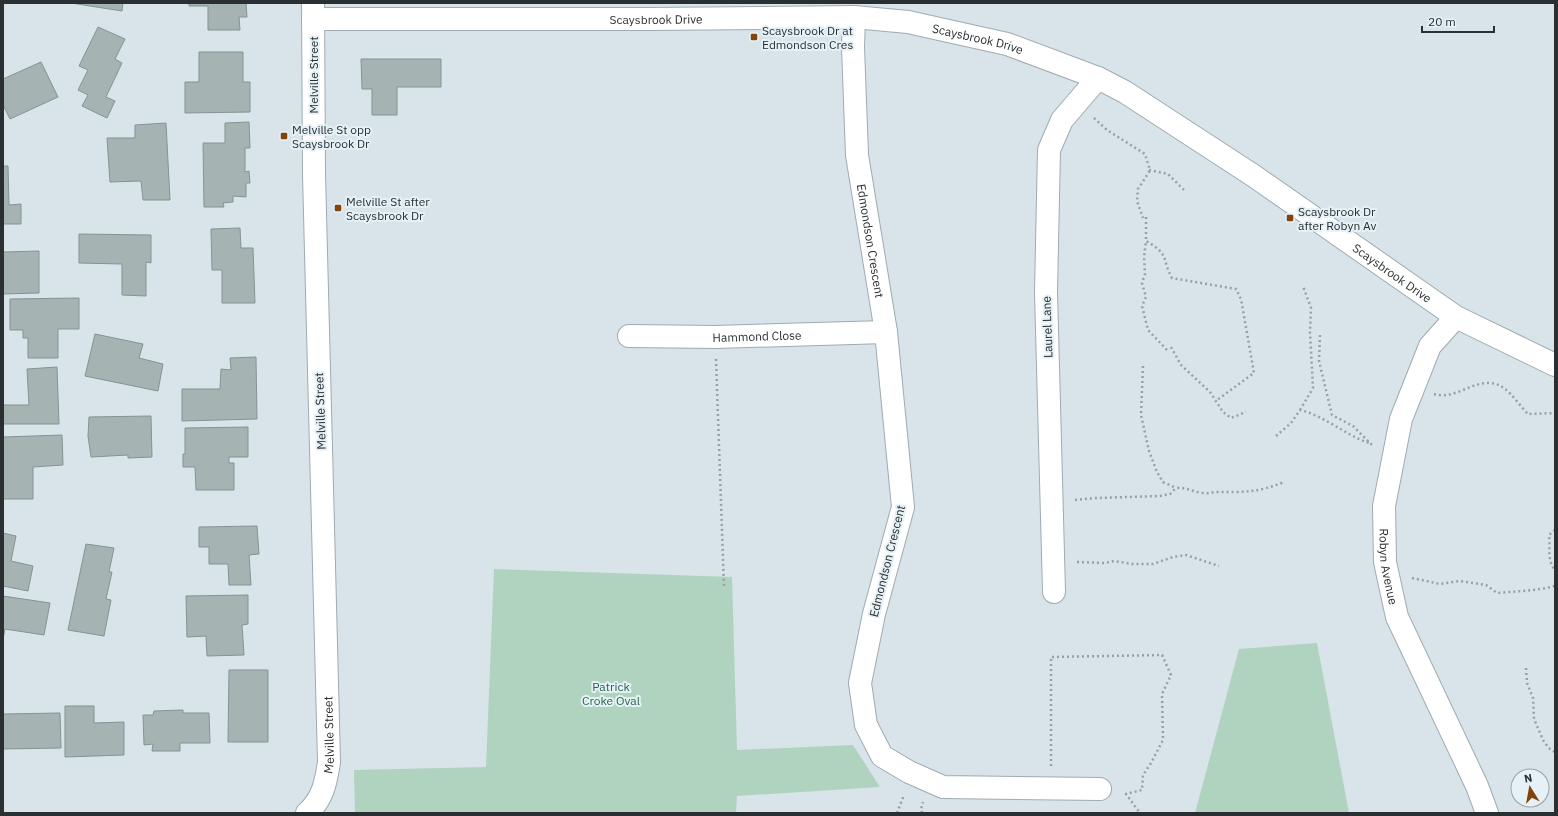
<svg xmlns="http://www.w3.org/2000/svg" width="1558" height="816" viewBox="0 0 1558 816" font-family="'IBM Plex Sans',sans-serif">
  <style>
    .green { fill: #afd3be }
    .building { fill: #a5b3b3; stroke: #859392 }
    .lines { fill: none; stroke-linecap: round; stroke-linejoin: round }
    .minor-casing { stroke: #a0abb1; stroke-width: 24 }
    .path { stroke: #97a1a5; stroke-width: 2.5; stroke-dasharray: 2 3; stroke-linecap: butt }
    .minor { stroke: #fff; stroke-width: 22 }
    .poi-dot { fill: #834409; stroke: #e5f1f7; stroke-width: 1.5 }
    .labels { text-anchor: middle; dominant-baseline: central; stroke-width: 4; stroke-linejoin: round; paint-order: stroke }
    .street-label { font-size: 12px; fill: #2a2f31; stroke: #e5f1f7 }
    .poi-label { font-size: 12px; fill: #2a2f31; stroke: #e5f1f7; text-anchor: start }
    .park-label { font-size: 12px; fill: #296548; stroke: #e5f1f7 }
  </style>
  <rect width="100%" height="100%" fill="#d8e4ea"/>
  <path class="green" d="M494,569L732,577L737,750L853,745L880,787L737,796L736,813H355L354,770L486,767Z
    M1317,643L1349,813H1195L1239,649Z"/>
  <path class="building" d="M71,3H123L122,11Z
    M189,3H246L247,17H239L240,30H208V6H189Z
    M98,27L125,39L115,59L122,63L106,97L115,101L107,118L82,106L88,95L78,90L88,70L79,66Z
    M199,52H243V82H250V112L185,113V82H199Z
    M361,59H441V87H397V115H372V89H362Z
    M41,62L58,97L10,119L3,105V79Z
    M249,122L250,148H245V172L249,171L250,183H246V197L233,196V202L223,203L224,207H204L203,143H225V123Z
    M166,123L170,200H143L141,181L110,182L107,138H135V125Z
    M3,166H8L9,205L21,204V224H3Z
    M240,228L241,248H253L255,303H222V270H212L211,229Z
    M79,234L151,235V263L146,262V296L122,295V264L79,263Z
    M39,251V293L3,294V252Z
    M79,298V329H58V358H28V338H23V330H10V299Z
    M95,334L143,344L139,358L163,364L158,391L85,376Z
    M256,357L257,419L182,421V389H220L221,369L231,370L230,358Z
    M57,367L59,424H3V405H29L27,369Z
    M151,416L152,457L128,458V455L91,457L88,436L89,417Z
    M248,427V457H229V463H234V490H196L195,467H183V454H185V428Z
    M62,435L63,465L33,467V499H3V437Z
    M257,526L259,554L249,555L251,585H229L228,564H209V547H199V527Z
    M3,533L16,536L11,561L33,566L28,591L3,586Z
    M86,544L114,548L109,572H112L106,599L111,600L104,636L68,630Z
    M248,595V624L242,625L244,655L207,656L206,636L187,637L186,596Z
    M3,596L50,603L44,635L5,629L3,639Z
    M229,670H268V742H228Z
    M65,706H94V723L124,722V755L65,757Z
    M183,710V713H209L210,743H180V751H152L153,744L144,745L143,715H153L154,711Z
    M60,713L61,748L3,749V714Z"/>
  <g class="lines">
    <defs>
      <g id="minor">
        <path id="s1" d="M854,17L853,47L857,155L886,332L903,507L874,614L860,683L866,725L882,756L909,772L943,787L1100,789"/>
        <path id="s2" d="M313,19H649L854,17L908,22L1007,44L1098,78L1125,92L1254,176L1456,317L1555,365"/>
        <path id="s3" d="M1456,317L1430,346L1401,419L1384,506L1385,562L1397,617L1477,786L1487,813"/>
        <path id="s4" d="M629,336L715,337L886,332"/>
        <path d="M1054,592L1046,292L1049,150L1062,120L1098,78"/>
        <path id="s5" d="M307,813C323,799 326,782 329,762L314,174L313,3"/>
      </g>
    </defs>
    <use href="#minor" class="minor-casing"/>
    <path class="path" d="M1094,118L1107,130L1145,154L1149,167V172L1138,189L1137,201L1143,218
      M1149,170L1168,174L1185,191
      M1146,217V241
      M1320,335L1319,361L1332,415L1353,426L1372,445
      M1171,347L1181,365L1210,392L1223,412L1231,418L1246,412
      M1167,350L1148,330L1142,306L1146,297L1142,283L1145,274L1144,257L1146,241C1171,255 1161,259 1172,278L1236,289L1241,299L1254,373L1217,400
      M716,359L724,588
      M1143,366L1141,415L1149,451L1157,472L1163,482L1176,488
      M1434,394C1458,402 1481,370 1505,389C1512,394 1521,407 1528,414L1555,413
      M1300,410L1313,388L1310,332L1311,308L1303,286
      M1276,436L1291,423L1300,410C1325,416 1345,435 1369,443
      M1075,500L1096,498L1160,496L1170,494L1176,488C1186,487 1193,492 1203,493C1208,494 1212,492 1216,492C1244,492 1257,493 1284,482
      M1555,530L1549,535C1551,547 1546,559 1555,570
      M1077,562L1105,563L1114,561L1132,564H1153L1173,557L1186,555L1219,566
      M1412,578L1440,584L1459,581L1486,585L1497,593C1517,591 1536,591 1555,586
      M1526,668L1527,683L1533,698L1534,719L1544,742L1550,749L1555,752
      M1051,766V657L1162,655L1171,675L1162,694L1163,740L1151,763L1143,775L1142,790L1126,794L1140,813
      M897,813L904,795
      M922,813L921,809L923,802"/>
    <use href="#minor" class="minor"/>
  </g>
  <g class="poi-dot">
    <rect x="750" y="33" width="8" height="8" rx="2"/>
    <rect x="280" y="132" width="8" height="8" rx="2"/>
    <rect x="334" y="204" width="8" height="8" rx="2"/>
    <rect x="1286" y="214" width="8" height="8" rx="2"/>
  </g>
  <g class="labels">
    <g class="street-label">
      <text stroke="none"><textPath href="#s2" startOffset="343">Scaysbrook Drive</textPath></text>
      <text stroke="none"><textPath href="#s2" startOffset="667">Scaysbrook Drive</textPath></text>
      <text transform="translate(313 75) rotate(-90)">Melville Street</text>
      <text stroke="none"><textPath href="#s1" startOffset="225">Edmondson Crescent</textPath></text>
      <text stroke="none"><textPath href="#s2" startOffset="1147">Scaysbrook Drive</textPath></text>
      <text transform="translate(1047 327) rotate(-92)">Laurel Lane</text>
      <text stroke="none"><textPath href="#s4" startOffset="128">Hammond Close</textPath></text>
      <text transform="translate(320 411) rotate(-92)">Melville Street</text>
      <text transform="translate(887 561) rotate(-76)">Edmondson Crescent</text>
      <text stroke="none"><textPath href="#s3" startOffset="267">Robyn Avenue</textPath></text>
      <text stroke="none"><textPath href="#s5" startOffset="84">Melville Street</textPath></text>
    </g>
    <g class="poi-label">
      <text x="762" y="30">Scaysbrook Dr at<tspan x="762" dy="14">Edmondson Cres</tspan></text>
      <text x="292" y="129">Melville St opp<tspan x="292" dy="14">Scaysbrook Dr</tspan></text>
      <text x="346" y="201">Melville St after<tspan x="346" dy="14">Scaysbrook Dr</tspan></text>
      <text x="1298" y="211">Scaysbrook Dr<tspan x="1298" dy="14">after Robyn Av</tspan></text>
    </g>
    <g class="park-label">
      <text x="611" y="686">Patrick<tspan x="611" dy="14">Croke Oval</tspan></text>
    </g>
  </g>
  <rect width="1558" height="816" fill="none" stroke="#2a2f31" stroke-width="8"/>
  <g transform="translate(1530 788) rotate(349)"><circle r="19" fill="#e5f1f7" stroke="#9aa3a8"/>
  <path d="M0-3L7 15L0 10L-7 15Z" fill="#834409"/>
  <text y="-6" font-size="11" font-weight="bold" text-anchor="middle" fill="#2a2f31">N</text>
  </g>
  <path d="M1422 26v6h72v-6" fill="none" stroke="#2a2f31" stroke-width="2"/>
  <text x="1428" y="26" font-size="12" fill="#2a2f31" stroke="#e5f1f7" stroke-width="3" paint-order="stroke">20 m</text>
</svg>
